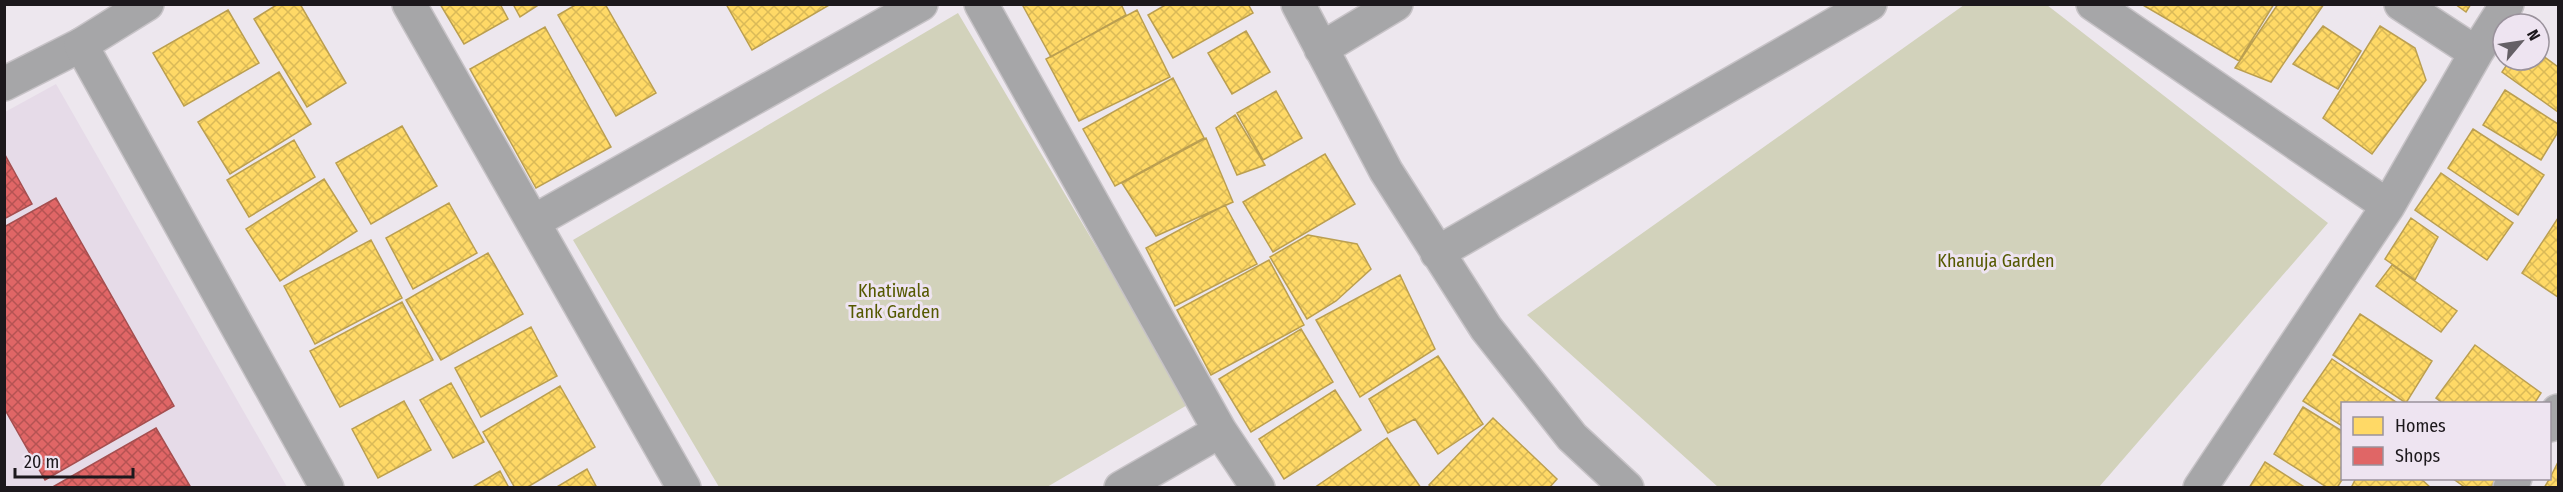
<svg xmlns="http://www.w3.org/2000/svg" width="2563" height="492" viewBox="0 0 2563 492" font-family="'Fira Sans Condensed',sans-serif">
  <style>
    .built { fill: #e6dbe8 }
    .park { fill: #d2d2bb }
    .homes { fill: url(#homes-cross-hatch); stroke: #bb9f50; stroke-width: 1.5 }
    .shops { fill: url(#shops-cross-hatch); stroke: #a54f50; stroke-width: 1.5 }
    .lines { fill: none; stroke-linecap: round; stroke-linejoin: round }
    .minor-casing { stroke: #c7c3c7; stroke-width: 36 }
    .tertiary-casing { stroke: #c7c3c7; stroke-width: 36 }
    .secondary-casing { stroke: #c7c3c7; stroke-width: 36 }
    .minor { stroke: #a6a6a8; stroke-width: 33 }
    .tertiary { stroke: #a6a6a8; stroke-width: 33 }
    .secondary { stroke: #a6a6a8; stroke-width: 33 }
    .labels { text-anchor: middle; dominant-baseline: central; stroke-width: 6; stroke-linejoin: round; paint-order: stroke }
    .park-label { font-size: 18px; fill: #555901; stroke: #eee4f1 }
  </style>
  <defs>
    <pattern id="homes-cross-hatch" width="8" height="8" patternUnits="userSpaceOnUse" patternTransform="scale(1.5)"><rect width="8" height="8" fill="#ffd966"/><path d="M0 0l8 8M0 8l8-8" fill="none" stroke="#daba58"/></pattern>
    <pattern id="shops-cross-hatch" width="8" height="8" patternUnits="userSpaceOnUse" patternTransform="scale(1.5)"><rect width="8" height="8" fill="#e06666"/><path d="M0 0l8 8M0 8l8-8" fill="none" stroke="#b55353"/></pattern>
  </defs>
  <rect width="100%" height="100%" fill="#ede7ee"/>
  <path class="built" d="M56,84L287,487L5,488V112Z"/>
  <path class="park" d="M1964,5H2047L2328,223L2099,487H1718L1527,315Z
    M958,13L1189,404L1047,487H719L573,240Z"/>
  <path class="homes" d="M278,4H300L346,83L307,107L254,19Z
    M440,4H500L508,19L464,44Z
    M513,4H540L520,17Z
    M577,4H605L656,93L616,116L558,15Z
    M726,4H831L752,50Z
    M1026,4H1121L1126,15L1051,57L1023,6Z
    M1167,4H1248L1253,13L1173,58L1148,15Z
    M2141,4H2274L2239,61Z
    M2278,4H2324L2271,82L2235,68Z
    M2455,4H2471L2466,12Z
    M228,10L259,63L184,106L153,53Z
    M1137,10L1170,77L1079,121L1046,59Z
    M2323,26L2361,51L2338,89L2293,64Z
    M2380,26L2415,48L2426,80L2372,154L2323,118Z
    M545,27L611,147L536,188L470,69Z
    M1246,31L1270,72L1232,94L1208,53Z
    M2539,53L2558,67V112L2502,72L2510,60H2539Z
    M279,72L311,124L230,174L198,122Z
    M1173,78L1204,138L1115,186L1083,129Z
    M2505,90L2558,124V132L2541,160L2483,125Z
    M1276,91L1302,138L1263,160L1237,113Z
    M1235,115L1265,165L1237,175L1216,128Z
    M402,126L437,186L371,224L336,163Z
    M2473,129L2544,175L2518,215L2448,168Z
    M1206,138L1233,202L1156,236L1122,183Z
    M294,140L315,177L249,217L227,180Z
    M1325,154L1355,204L1273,252L1243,202Z
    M2441,173L2513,223L2487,260L2415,210Z
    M324,179L357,231L280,281L246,229Z
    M449,203L477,253L413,289L386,238Z
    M1225,205L1257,264L1175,306L1146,248Z
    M2411,218L2438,237L2415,280L2385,259Z
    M2558,218V297L2522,273Z
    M1308,235L1357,244L1371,269L1336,301L1307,319L1270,257Z
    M371,240L402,298L315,344L284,286Z
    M488,253L523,314L441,360L406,300Z
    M1269,260L1304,325L1211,375L1177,310Z
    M2392,265L2457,311L2441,332L2376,286Z
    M1400,275L1435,349L1360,397L1316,320Z
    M402,302L433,360L340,407L310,351Z
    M2360,314L2432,361L2406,403L2333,355Z
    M531,327L557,376L481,417L455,368Z
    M1301,329L1333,382L1251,432L1219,379Z
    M2475,345L2541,393L2534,404H2444L2436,398Z
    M1438,356L1483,424L1438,454L1415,419L1388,433L1369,399Z
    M2332,359L2399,404H2342V426L2303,401Z
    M451,383L484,442L453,458L420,400Z
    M560,386L595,447L526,488H515L483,432Z
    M1335,390L1361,430L1284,479L1259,439Z
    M404,401L431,450L378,478L352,429Z
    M2303,407L2342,431L2343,478L2337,488H2328L2274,454Z
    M1493,418L1557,479L1549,488H1432L1429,485Z
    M1387,438L1421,488H1314Z
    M2265,462L2306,488H2249Z
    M2558,462V488H2544L2550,478Z
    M587,469L597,488H555Z
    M500,471L509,488H471Z
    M2356,478H2420L2431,488H2351Z
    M2452,478H2497L2491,488H2466Z"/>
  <path class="shops" d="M4,153L32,204L4,219Z
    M56,198L174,406L45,480L4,408V227Z
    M156,428L190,486L51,488Z"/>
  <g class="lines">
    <defs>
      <path id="minor" d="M409,4L684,488
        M981,4L1220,431L1258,488
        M1298,4L1386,171L1486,328L1572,437L1627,488
        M2093,4L2388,206
        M2401,4L2476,53
        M1321,49L1396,4
        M533,222L921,4
        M1437,253L1870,4
        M2550,425L2558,411
        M1121,488L1220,431
        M2200,488L2388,206L2476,53L2507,4
        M2510,488L2515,478"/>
      <path id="tertiary" d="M4,84L81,45"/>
      <path id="secondary" d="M147,4L81,45L327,488"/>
    </defs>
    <use href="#minor" class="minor-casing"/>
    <use href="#tertiary" class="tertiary-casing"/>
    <use href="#secondary" class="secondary-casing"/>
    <use href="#minor" class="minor"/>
    <use href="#tertiary" class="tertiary"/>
    <use href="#secondary" class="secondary"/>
  </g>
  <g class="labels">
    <g class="park-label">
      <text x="1996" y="261">Khanuja Garden</text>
      <text x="894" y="291">Khatiwala<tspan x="894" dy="21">Tank Garden</tspan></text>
    </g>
  </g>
  <rect width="2563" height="492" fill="none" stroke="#1c181c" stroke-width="12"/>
  <rect x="2341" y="402" width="210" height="78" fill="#eee4f1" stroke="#9a929c" stroke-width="1.5"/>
  <rect x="2353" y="417" width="30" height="18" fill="#ffd966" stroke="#9a929c" stroke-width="1.5"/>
  <text x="2395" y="432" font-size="18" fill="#1c181c">Homes</text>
  <rect x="2353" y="447" width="30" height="18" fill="#e06666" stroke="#9a929c" stroke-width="1.5"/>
  <text x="2395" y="462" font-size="18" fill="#1c181c">Shops</text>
  <g transform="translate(2521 42) rotate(61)"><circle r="28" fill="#eee4f1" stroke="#9a929c" stroke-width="1.5"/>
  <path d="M0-4.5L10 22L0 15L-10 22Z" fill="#656066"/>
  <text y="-9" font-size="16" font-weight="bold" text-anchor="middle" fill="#1c181c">N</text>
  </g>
  <path d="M15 468v9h118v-9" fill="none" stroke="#1c181c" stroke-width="3"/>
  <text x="24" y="468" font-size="18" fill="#1c181c" stroke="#eee4f1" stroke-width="4.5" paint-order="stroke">20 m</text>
</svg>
